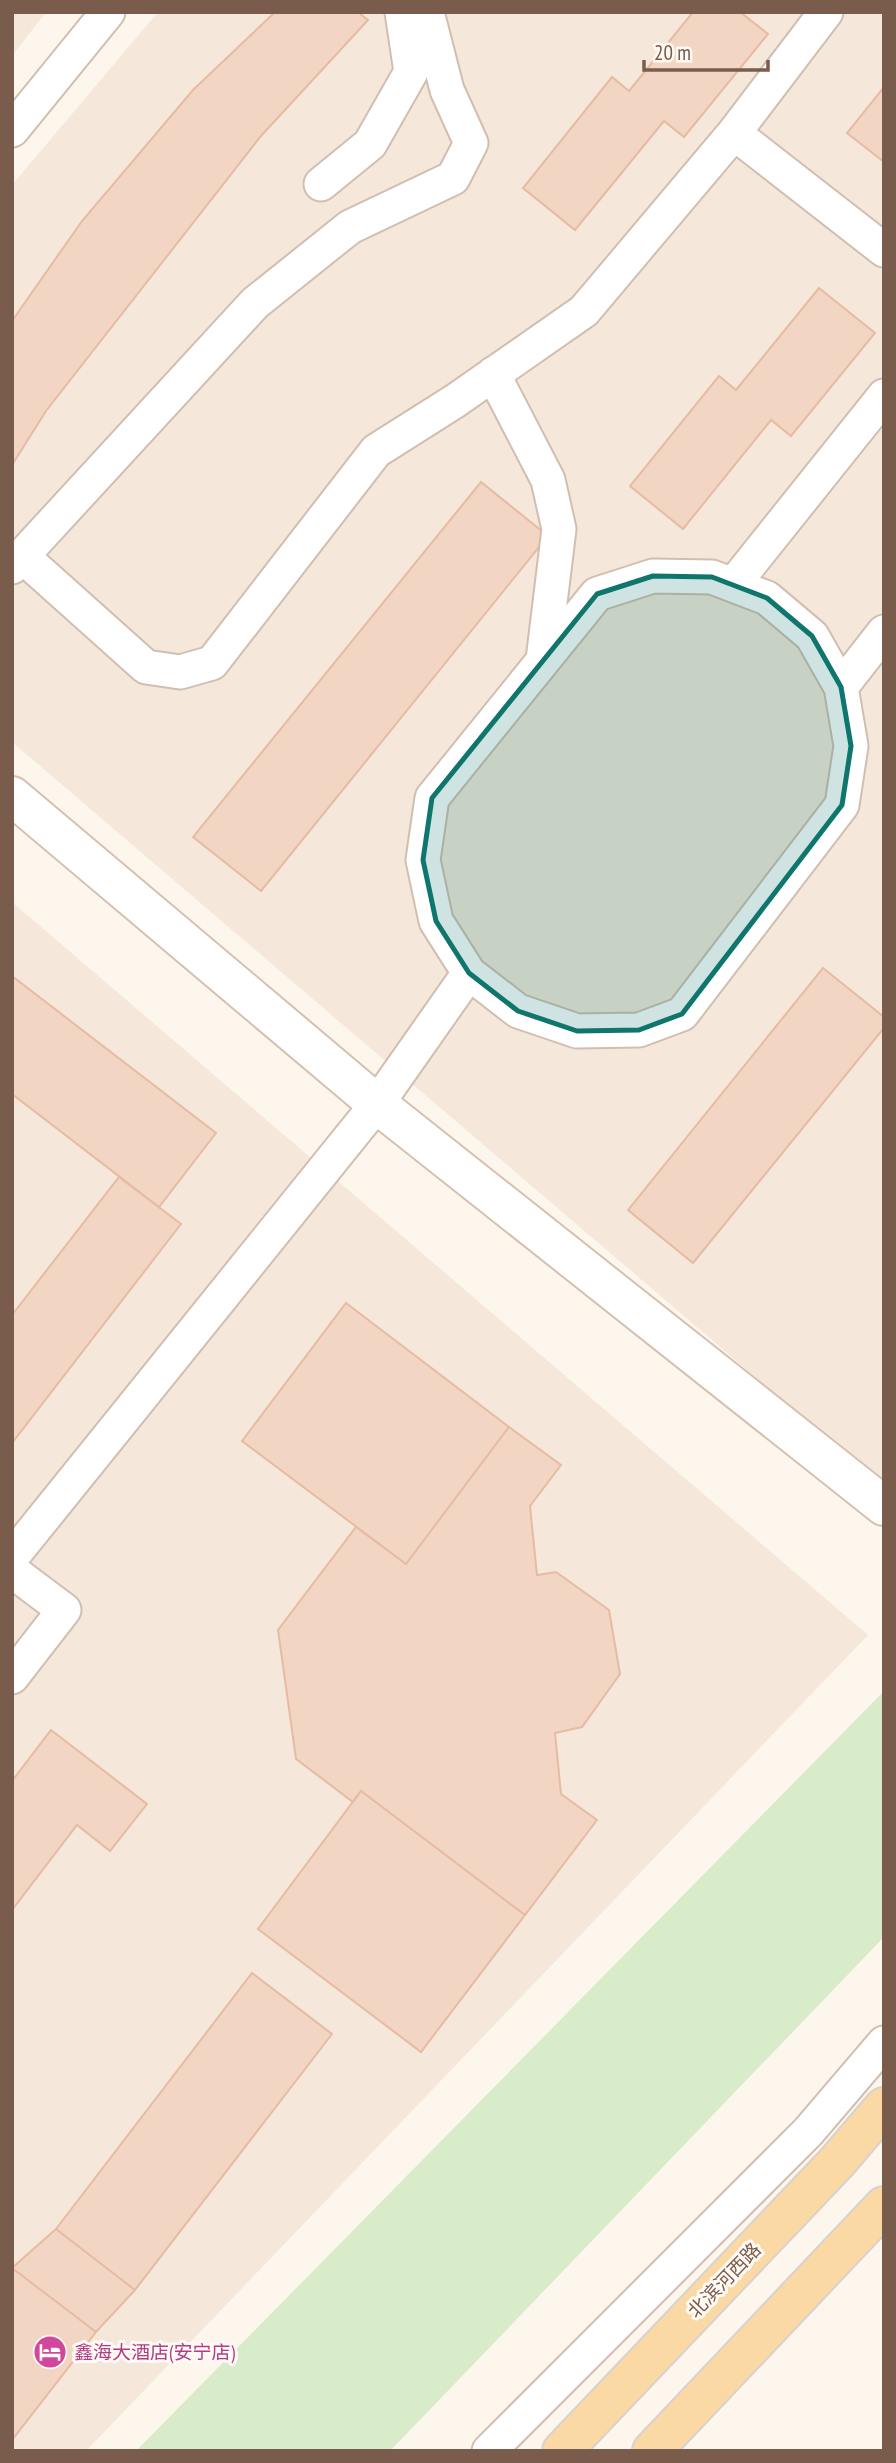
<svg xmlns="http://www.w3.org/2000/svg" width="896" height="2463" viewBox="0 0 896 2463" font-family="'PT Sans Narrow','Noto Sans SC',sans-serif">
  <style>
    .residential { fill: #f5e8da }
    .green { fill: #d8ecc9 }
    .building { fill: #f3d5c3; stroke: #e6bba3; stroke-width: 2 }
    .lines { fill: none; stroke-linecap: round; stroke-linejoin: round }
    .street-casing { stroke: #d1beb0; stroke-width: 37 }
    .secondary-casing { stroke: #d6c0b0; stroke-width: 42 }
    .primary-casing { stroke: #dad1cd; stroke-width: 42 }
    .street { stroke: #fff; stroke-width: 33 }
    .secondary { stroke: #fff; stroke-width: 38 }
    .primary { stroke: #fbd9a5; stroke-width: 38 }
    .marked { fill: #0f766e; fill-opacity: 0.2; stroke: #0f766e; stroke-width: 5; stroke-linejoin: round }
    .labels { text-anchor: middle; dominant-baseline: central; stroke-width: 6; stroke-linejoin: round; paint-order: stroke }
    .street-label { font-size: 19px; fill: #7a5c4d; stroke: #fffaf3 }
    .hotel-label { font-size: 19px; fill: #b23c85; stroke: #fffaf3; text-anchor: start }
  </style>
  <rect width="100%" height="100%" fill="#fdf6ec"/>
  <path class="residential" d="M12,12H46L12,56Z
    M158,12H884V1487L12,742V185Z
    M12,902L868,1635L86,2451H12Z"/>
  <path class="green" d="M884,1691V1937L390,2451H136Z"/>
  <path class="building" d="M275,12H358L368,20L261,136L46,411L12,465V321L82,221L193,90Z
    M693,12H740L768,34L684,137L664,121L575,230L523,188L612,77L629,91Z
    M884,87V162L847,133Z
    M819,288L875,333L791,436L771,420L683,529L630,486L719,376L736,390Z
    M481,482L548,536L261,891L193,837Z
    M823,968L884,1017V1028L693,1263L628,1210Z
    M12,976L216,1133L159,1207L12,1094Z
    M119,1177L181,1224L12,1443V1315Z
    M346,1303L509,1427L406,1564L242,1441Z
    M509,1427L561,1465L530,1506L537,1575L556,1572L609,1610L620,1674L582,1727L555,1733L561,1794L597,1820L525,1915L361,1791L353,1802L296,1759L278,1630L356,1527L406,1564Z
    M51,1730L147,1804L110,1851L77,1825L12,1910V1781Z
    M361,1791L525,1915L421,2052L258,1929Z
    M252,1973L332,2034L135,2290L56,2229Z
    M56,2229L135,2290L96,2332L12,2268Z
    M12,2268L96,2332L12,2440Z"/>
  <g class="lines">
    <defs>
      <path id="street" d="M12,130L108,12
        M734,133L884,250
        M321,184L370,144L411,72L402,12
        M493,374L548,480L559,529L543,660
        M22,556L146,667L180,672L212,663L376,451L455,401L584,311L734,133L826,12
        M12,567L255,303L350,227L453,178L471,143L447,90L427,12
        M653,576L712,577L767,598L812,636L841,687L851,746L842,805L682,1014L639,1030L577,1031L518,1011L469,973L436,921L423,860L432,798L597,594Z
        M733,585L884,396
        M841,687L884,632
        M12,1557L377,1104L469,973
        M12,1571L64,1610L12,1677
        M489,2451L808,2132L884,2043"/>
      <path id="secondary" d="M12,796L377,1104L884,1506"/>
      <path id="primary" d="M562,2451L837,2162L884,2107
        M652,2451L884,2206"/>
    </defs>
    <use href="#street" class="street-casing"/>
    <use href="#secondary" class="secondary-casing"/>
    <use href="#primary" class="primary-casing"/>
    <use href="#street" class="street"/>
    <use href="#secondary" class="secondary"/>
    <use href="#primary" class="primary"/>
  </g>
  <path class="marked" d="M653,576L712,577L767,598L812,636L841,687L851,746L842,805L682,1014L639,1030L577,1031L518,1011L469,973L436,921L423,860L432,798L597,594Z"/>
  <defs>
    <symbol id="hotel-disc" viewBox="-11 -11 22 22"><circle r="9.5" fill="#d1479c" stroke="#fffaf3"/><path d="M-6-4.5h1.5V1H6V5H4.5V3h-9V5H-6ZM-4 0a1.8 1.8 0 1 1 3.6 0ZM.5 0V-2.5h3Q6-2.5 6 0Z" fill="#fff"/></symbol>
  </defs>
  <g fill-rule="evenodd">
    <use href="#hotel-disc" x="31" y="2333" width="38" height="38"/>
  </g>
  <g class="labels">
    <g class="street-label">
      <text transform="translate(724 2280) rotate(-46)">北滨河西路</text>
    </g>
    <g class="hotel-label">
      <text x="74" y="2352">鑫海大酒店(安宁店)</text>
    </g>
  </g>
  <rect width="896" height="2463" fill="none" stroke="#7a5c4d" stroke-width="28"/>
  <path d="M644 60v10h124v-10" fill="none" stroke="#7a5c4d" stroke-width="3.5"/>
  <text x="654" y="60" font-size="21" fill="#7a5c4d" stroke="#fffaf3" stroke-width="5" paint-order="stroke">20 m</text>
</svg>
